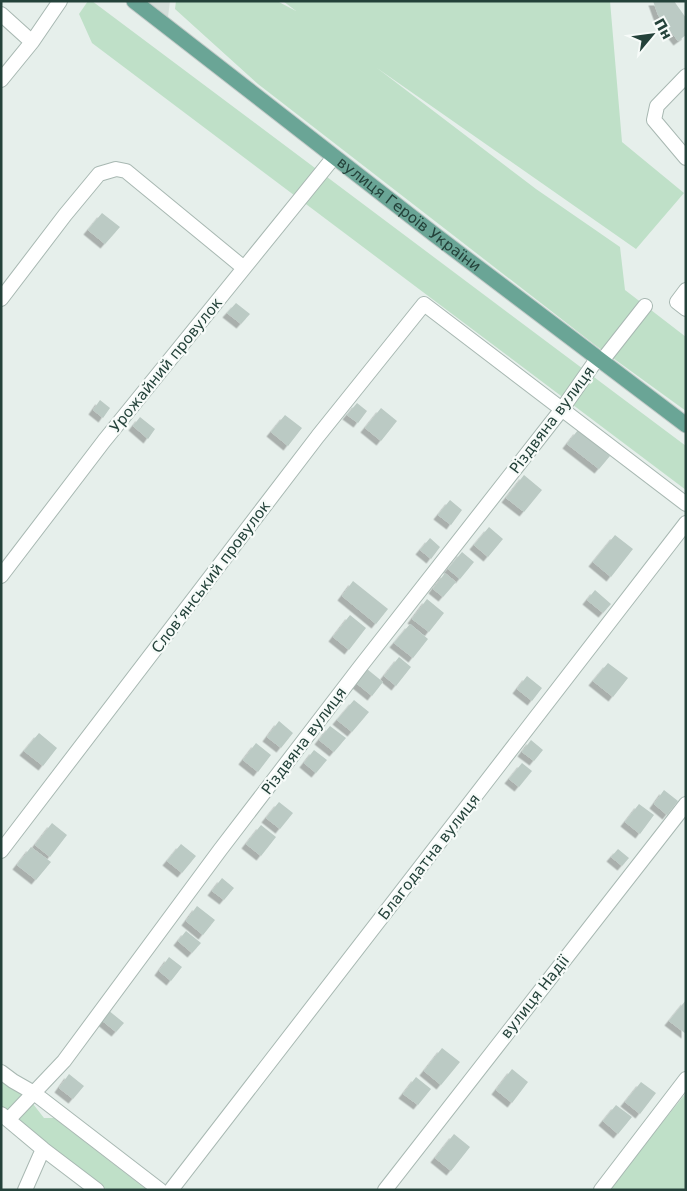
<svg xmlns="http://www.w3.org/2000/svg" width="687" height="1191" viewBox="0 0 687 1191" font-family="'DejaVu Sans',sans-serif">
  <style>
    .built { fill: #d4dfda }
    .green { fill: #bfe0c8 }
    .building { fill: #bbcac4; filter: url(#shadow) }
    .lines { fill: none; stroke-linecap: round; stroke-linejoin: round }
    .minor-casing { stroke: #a8b8b2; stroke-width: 16 }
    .major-casing { stroke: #c2cac8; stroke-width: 17 }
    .minor { stroke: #fff; stroke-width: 14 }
    .major { stroke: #6aa596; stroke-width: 15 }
    .labels { text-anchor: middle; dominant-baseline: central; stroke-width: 4.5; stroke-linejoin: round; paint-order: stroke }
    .street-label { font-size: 15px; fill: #24423a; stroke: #f7fbf9 }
  </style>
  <defs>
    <filter id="shadow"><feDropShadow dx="-4.5" dy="4.5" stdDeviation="0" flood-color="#0004"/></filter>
  </defs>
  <rect width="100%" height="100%" fill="#e6efeb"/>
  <path class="built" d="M147,1H170L168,17Z"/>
  <path class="green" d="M88,1H92L686,446V490L92,43L79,14Z
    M176,1H277L296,11L283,1H610L622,142L684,193L636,249L377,68L536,189L620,247L625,290L686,337V411L595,345L258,84L175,9Z
    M1,1075L30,1100L44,1118H54L147,1190H107L1,1108Z
    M686,1093V1190H609L615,1181Z"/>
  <path class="building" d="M653,1H674L686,18V35L678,41L658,15Z
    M102,213L120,227L105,244L88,230Z
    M236,303L250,314L241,324L227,313Z
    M100,400L110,408L103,418L93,410Z
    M357,403L367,411L358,423L347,415Z
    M381,408L397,421L381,441L365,428Z
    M285,415L302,428L288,446L271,432Z
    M140,417L155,429L148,439L133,426Z
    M578,430L610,456L599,469L567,444Z
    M524,475L542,490L524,512L506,498Z
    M450,500L462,510L451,525L438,515Z
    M489,527L503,539L488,557L474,545Z
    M615,535L633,549L611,577L593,562Z
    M430,538L440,547L431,559L420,550Z
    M462,552L474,562L460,579L448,569Z
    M445,573L456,582L443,597L433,589Z
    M353,581L388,609L376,624L342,596Z
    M595,590L611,604L603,613L587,600Z
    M427,599L444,613L429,632L412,619Z
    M350,615L366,628L349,650L333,637Z
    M410,624L428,639L413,658L394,643Z
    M399,657L411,667L396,686L384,676Z
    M608,663L628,678L613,697L593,681Z
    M367,669L383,682L372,696L356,683Z
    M527,676L542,688L532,701L517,689Z
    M354,700L369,712L352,732L337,720Z
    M279,721L293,733L281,748L267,737Z
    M330,726L346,738L334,752L319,740Z
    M39,733L57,748L43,766L24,751Z
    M531,740L543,750L534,761L522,752Z
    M256,743L271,755L258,772L243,760Z
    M314,750L327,760L316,773L304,763Z
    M522,763L532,771L519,787L509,779Z
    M664,790L678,801L667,815L654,804Z
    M279,802L293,813L280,829L266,818Z
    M639,804L654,815L640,834L625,822Z
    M52,823L67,835L50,857L35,845Z
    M261,825L276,837L261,856L246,844Z
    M181,844L196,856L182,873L167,861Z
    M31,847L51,862L36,880L17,865Z
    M618,849L629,858L622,866L611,857Z
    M222,878L234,888L224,900L212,891Z
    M197,906L215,920L203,935L186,921Z
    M186,931L201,943L192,953L178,941Z
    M169,957L182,967L171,981L159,971Z
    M686,1000V1034L669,1021Z
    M108,1010L124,1023L116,1032L100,1019Z
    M442,1048L460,1062L441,1085L424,1071Z
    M512,1069L528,1082L512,1103L496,1090Z
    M69,1074L84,1086L73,1099L59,1088Z
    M416,1077L431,1089L418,1105L403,1094Z
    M641,1082L656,1093L640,1114L625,1102Z
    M616,1105L632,1117L618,1134L603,1121Z
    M454,1134L470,1147L451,1171L435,1158Z"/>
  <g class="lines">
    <defs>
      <path id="minor" d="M1,14L32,42
        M686,76L657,106L654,120L686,158
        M1,80L32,42L60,1
        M686,290L677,302L686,309
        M1,299L65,215L99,174L116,169L126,171L244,268
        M601,362L645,306
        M1,576L104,441L334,157
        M1,851L318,436L424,304L686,504
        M1,1072L13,1081L34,1093L160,1190
        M1,1114L43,1149L97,1190
        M8,1120L64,1061L220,850L360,667L562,409L597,359
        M25,1190L43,1149
        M171,1190L686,523
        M385,1190L686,804
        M601,1190L686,1079"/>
      <g id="major">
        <path id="s1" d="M134,1L435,235L686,425"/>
      </g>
    </defs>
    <use href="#minor" class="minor-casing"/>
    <use href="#major" class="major-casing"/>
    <use href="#minor" class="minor"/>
    <use href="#major" class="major"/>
  </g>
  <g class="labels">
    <g class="street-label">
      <text stroke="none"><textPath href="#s1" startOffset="348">вулиця Героїв України</textPath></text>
      <text transform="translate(166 365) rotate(-51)">Урожайний провулок</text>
      <text transform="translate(552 420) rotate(-53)">Різдвяна вулиця</text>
      <text transform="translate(211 577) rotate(-53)">Словʼянський провулок</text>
      <text transform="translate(304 741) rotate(-53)">Різдвяна вулиця</text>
      <text transform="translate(429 857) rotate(-52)">Благодатна вулиця</text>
      <text transform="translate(535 997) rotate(-52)">вулиця Надії</text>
    </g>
  </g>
  <rect width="687" height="1191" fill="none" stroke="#24423a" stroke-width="5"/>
  <g transform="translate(652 35) rotate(61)" stroke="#f7fbf9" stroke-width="4" paint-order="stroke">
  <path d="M0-4L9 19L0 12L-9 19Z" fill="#24423a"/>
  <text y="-8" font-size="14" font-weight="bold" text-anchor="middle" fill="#24423a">Пн</text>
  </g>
</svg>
